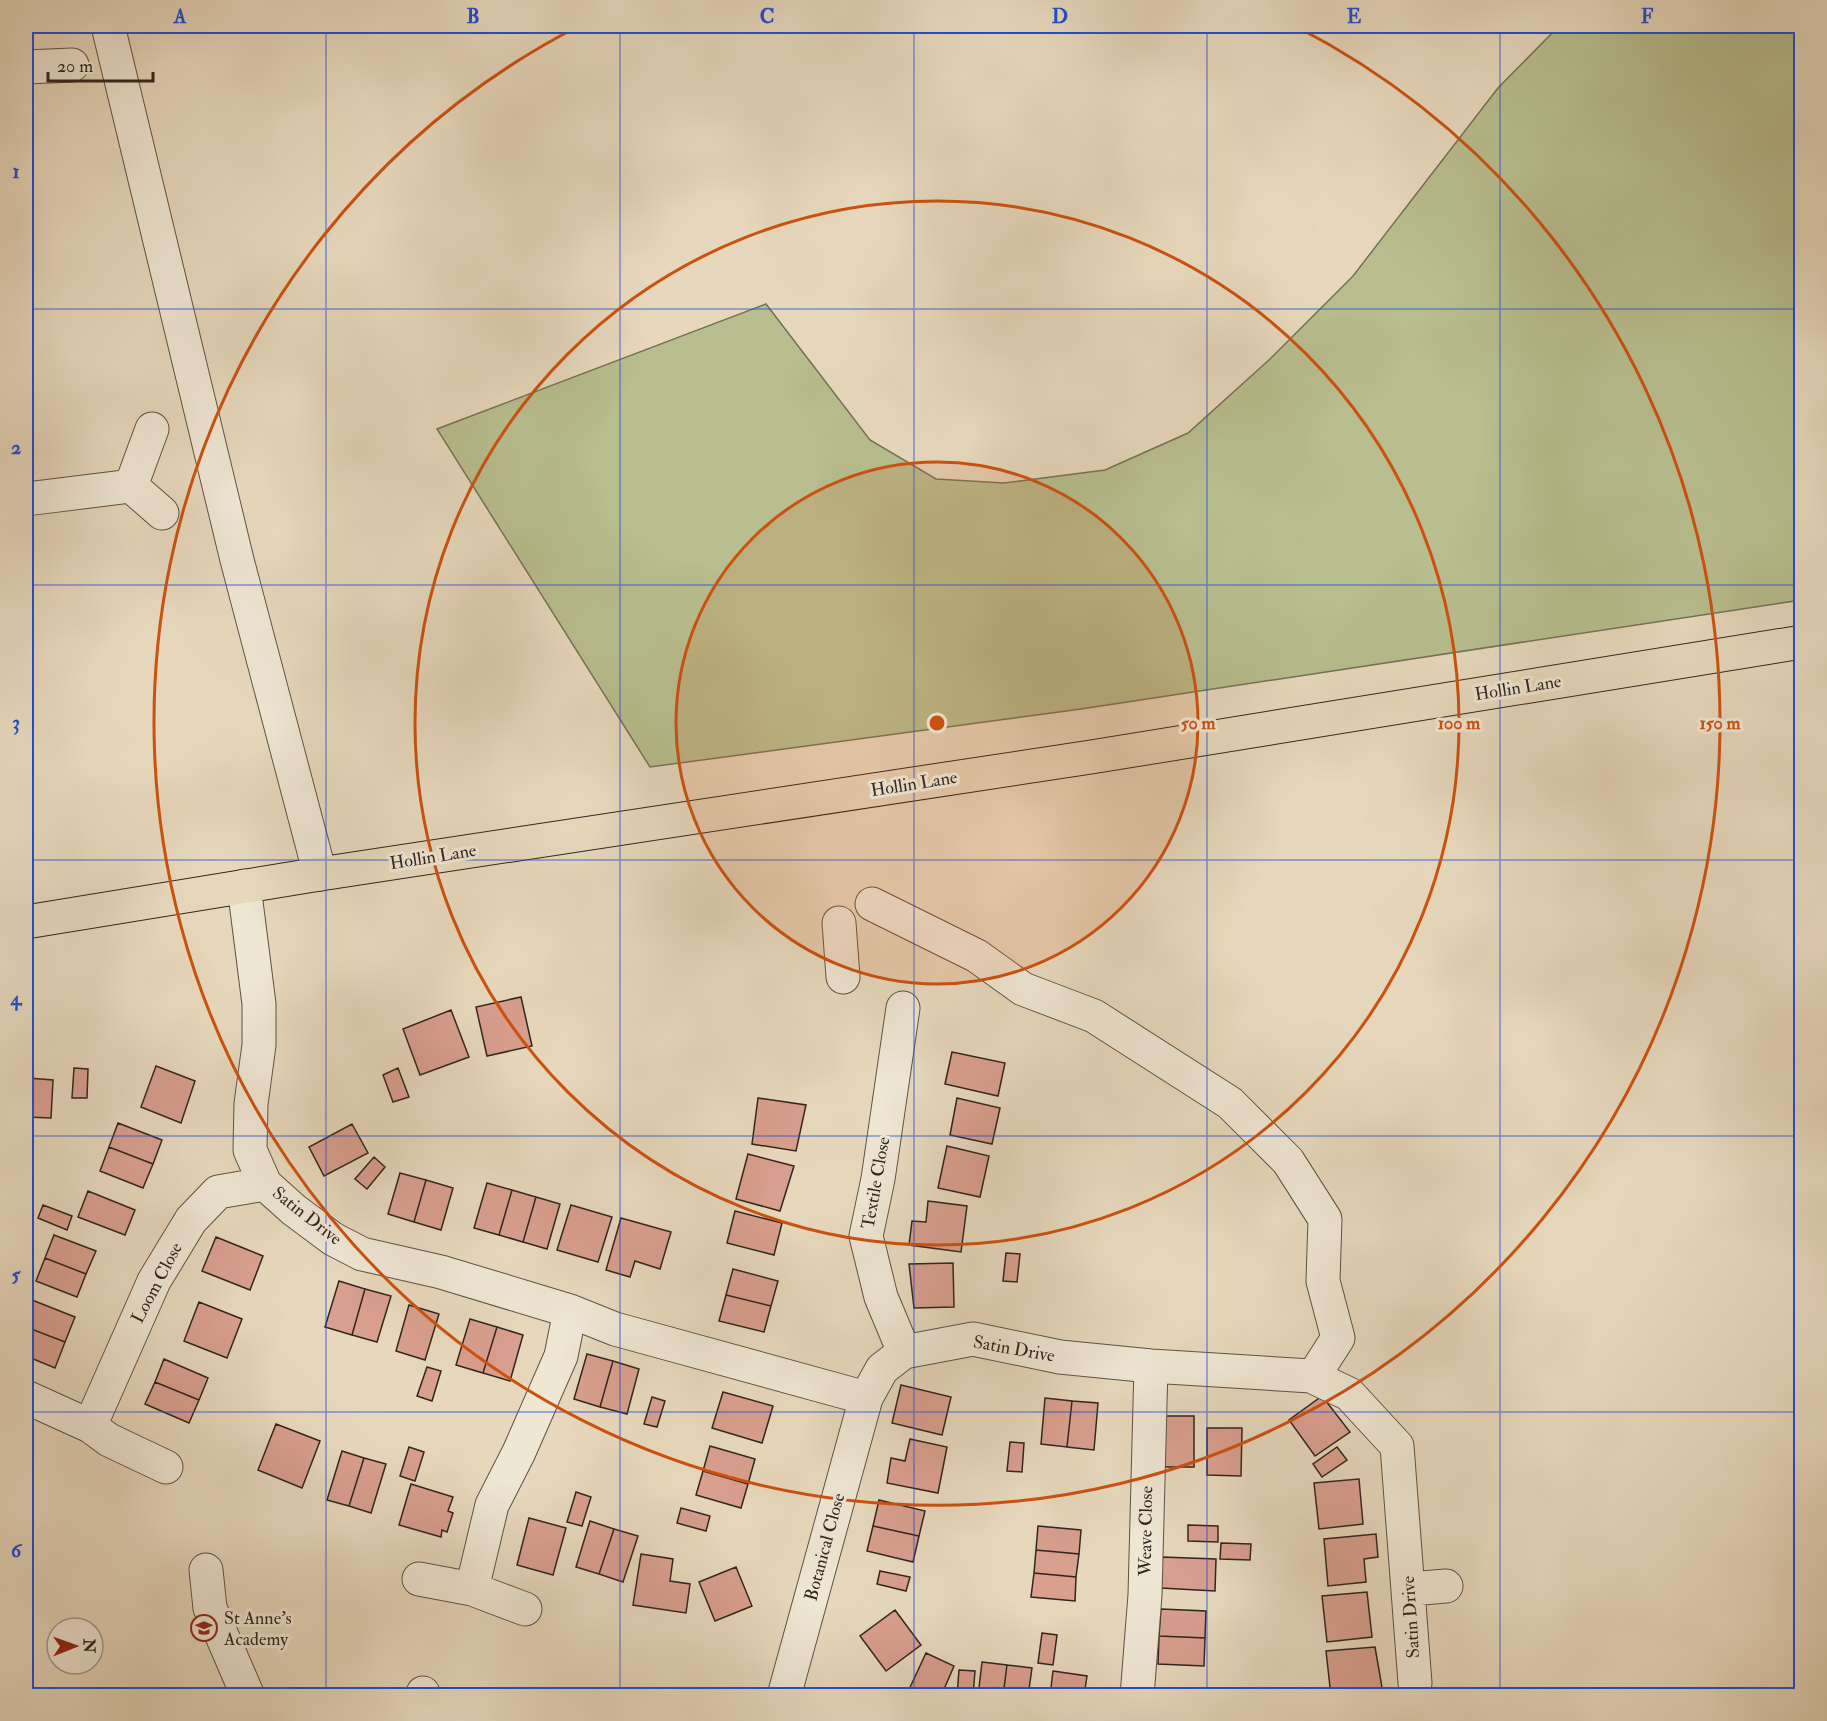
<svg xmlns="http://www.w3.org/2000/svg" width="1827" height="1721" viewBox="0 0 1827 1721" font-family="'IM FELL Double Pica',serif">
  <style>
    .green { fill: #b8be8f; stroke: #747257; stroke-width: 1.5 }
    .building { fill: #d99f8f; stroke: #31251f; stroke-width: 1.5 }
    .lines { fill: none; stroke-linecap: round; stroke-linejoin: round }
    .minor-casing { stroke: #5e5246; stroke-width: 35 }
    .major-casing { stroke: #31251f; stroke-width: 35 }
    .minor { stroke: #efe6d4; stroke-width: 33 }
    .major { stroke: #e7d8bd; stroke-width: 33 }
    .grid { fill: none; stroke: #1d4ed8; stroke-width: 1.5; stroke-opacity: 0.55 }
    .ring { fill: none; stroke: #cd510f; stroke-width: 3 }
    .labels { text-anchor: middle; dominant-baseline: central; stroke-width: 6; stroke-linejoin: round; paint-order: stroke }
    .street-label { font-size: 18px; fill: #31251f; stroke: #efe6d4 }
    .poi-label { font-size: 18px; fill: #31251f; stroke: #efe6d4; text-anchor: start }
    .centre { fill: #cd510f; stroke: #efe6d4; stroke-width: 3 }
    .ring-label { font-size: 18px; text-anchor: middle; font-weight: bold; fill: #cd510f; stroke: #efe6d4; stroke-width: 6; stroke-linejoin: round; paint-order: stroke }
    .neatline { fill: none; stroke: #1d4ed8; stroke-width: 2 }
    .grid-label { font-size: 20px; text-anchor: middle; font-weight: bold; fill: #1d4ed8 }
  </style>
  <rect width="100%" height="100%" fill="#e7d8bd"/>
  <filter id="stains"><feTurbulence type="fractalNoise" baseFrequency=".00333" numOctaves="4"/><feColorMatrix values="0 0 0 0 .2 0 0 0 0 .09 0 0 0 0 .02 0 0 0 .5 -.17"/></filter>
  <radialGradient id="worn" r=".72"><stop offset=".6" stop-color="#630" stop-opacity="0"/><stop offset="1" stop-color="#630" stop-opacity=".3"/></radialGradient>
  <path class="green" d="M1559,26H1801V600L1081,709L650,767L437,429L766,304L870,440L936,479L1004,483L1105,470L1188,433L1270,359L1353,276L1498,88Z"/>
  <path class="building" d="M521,997L532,1046L487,1056L476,1007Z
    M451,1010L469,1057L420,1075L403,1029Z
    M952,1052L1005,1063L998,1096L945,1084Z
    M26,1064H29L28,1078L53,1080L51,1118L26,1117Z
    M156,1066L195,1081L181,1123L141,1107Z
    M74,1068L88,1069L87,1098H72Z
    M398,1068L409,1097L393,1102L383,1075Z
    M758,1098L806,1105L796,1151L752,1144Z
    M957,1098L1000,1108L992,1144L950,1135Z
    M118,1123L162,1140L153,1164L109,1147Z
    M352,1124L368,1153L324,1176L309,1147Z
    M947,1146L989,1156L980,1197L938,1188Z
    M109,1147L153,1164L143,1188L100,1171Z
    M748,1154L794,1166L780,1211L736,1199Z
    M374,1157L385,1167L367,1189L355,1179Z
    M400,1173L426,1180L414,1222L388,1214Z
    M426,1180L453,1188L441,1230L414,1222Z
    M487,1183L512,1190L499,1235L474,1228Z
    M512,1190L536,1197L523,1242L499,1235Z
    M88,1191L135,1210L125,1235L78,1217Z
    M536,1197L560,1204L547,1249L523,1242Z
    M928,1201L967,1206L961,1252L909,1245L912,1221L926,1222Z
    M43,1205L72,1216L67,1230L38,1218Z
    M571,1205L612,1217L598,1262L557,1250Z
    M735,1211L782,1223L774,1255L727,1243Z
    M621,1218L671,1232L660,1269L635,1261L630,1277L606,1270Z
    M54,1235L96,1251L86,1274L45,1258Z
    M216,1237L263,1256L250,1290L202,1271Z
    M1006,1253L1020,1254L1017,1282L1003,1281Z
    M45,1258L86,1274L77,1297L36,1281Z
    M953,1263L954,1307L914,1308L909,1264Z
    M733,1269L778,1281L771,1306L726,1295Z
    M339,1281L365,1289L352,1335L325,1327Z
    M365,1289L391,1296L377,1342L352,1335Z
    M726,1295L771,1306L764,1332L719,1321Z
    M32,1300L75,1317L65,1342L26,1327V1316Z
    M199,1302L242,1319L227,1358L184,1341Z
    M409,1305L439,1314L425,1360L396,1351Z
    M470,1319L497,1327L483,1373L456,1365Z
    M26,1327L65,1342L55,1368L26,1356Z
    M497,1327L523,1335L510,1381L483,1373Z
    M587,1354L613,1361L600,1407L574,1399Z
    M164,1359L208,1378L199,1400L155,1382Z
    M613,1361L639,1369L627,1414L600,1407Z
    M427,1367L441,1371L432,1401L417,1396Z
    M155,1382L199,1400L189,1423L145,1404Z
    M901,1385L951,1397L942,1435L892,1423Z
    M723,1392L773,1406L762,1443L712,1428Z
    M1322,1396L1350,1432L1315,1456L1289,1420Z
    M652,1397L665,1401L657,1427L644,1424Z
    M1045,1398L1072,1401L1067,1447L1041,1444Z
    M1072,1401L1098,1403L1094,1450L1067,1447Z
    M1159,1416H1194V1467H1158Z
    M276,1424L320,1441L302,1488L258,1470Z
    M1207,1428H1242L1241,1476L1207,1475Z
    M910,1439L947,1447L938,1493L887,1483L891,1458L905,1461Z
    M1010,1442L1024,1443L1022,1472L1007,1471Z
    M710,1446L755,1459L748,1484L703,1471Z
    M409,1447L424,1452L415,1481L400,1476Z
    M1337,1447L1347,1460L1322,1477L1313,1464Z
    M342,1451L364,1458L349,1506L327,1500Z
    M364,1458L386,1464L371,1513L349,1506Z
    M703,1471L748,1484L741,1508L696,1495Z
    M1359,1479L1363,1524L1319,1529L1314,1483Z
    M411,1484L453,1497L448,1511L453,1513L447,1532L442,1530L441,1537L399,1525Z
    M576,1492L591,1497L582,1526L567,1522Z
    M879,1500L925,1511L919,1536L873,1526Z
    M681,1508L710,1516L706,1531L677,1523Z
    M529,1518L566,1528L553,1575L517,1565Z
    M590,1521L614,1529L599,1574L576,1567Z
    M1188,1525L1218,1526V1542L1188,1541Z
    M873,1526L919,1536L913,1562L867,1551Z
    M1038,1526L1081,1530L1079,1554L1036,1550Z
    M614,1529L638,1536L623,1582L599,1574Z
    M1376,1534L1378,1557L1364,1559L1366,1582L1328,1586L1324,1539Z
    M1221,1543L1251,1544L1250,1560L1220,1559Z
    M1036,1550L1079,1554L1076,1577L1034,1573Z
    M641,1554L673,1559L670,1581L690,1584L686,1613L633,1605Z
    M1162,1557L1216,1559L1215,1591L1161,1588Z
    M736,1567L752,1606L715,1621L699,1582Z
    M880,1571L910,1577L906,1591L877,1584Z
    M1034,1573L1076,1577L1075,1601L1031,1597Z
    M1367,1592L1372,1637L1327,1642L1322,1596Z
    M1161,1609L1206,1611L1205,1638L1159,1636Z
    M895,1610L921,1645L886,1671L860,1636Z
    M1042,1633L1057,1635L1053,1665L1038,1663Z
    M1159,1636L1205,1638L1204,1666L1158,1664Z
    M1375,1647L1383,1693L1331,1696L1326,1651Z
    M926,1653L954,1666L941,1696H906Z
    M982,1662L1007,1665L1003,1696H978Z
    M1007,1665L1032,1668L1028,1696H1003Z
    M959,1670L975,1671L973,1696H957Z
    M1053,1671L1087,1676L1084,1696H1050Z"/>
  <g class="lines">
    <defs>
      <path id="minor" d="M108,26L237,560L320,874
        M26,67L72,65
        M131,486L152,429
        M26,499L131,486L162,513
        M244,886L259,1004V1045L251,1104L250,1150L265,1184L294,1210L333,1239L362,1254L441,1272L570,1311L615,1329L866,1398L882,1369L904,1352L973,1339L1060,1357L1151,1366L1311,1376L1349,1394L1397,1446L1415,1683
        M872,904L977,956L1023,989L1094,1016L1230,1103L1288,1161L1325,1219L1323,1281L1338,1338L1313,1377
        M839,923L843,977
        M903,1008L878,1179L866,1236L881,1297L904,1352
        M26,1397L90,1426L109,1440L166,1467
        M90,1426L154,1281L191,1220L218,1192L265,1184
        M206,1570L210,1608L248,1696
        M419,1579L472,1589L525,1609
        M472,1589L492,1505L519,1452L561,1356L570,1311
        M1410,1589L1446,1586
        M422,1696L423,1693
        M784,1696L866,1398
        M1137,1696L1145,1595L1151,1366"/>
      <path id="major" d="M26,922L320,874L1091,757L1802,642"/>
    </defs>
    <use href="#minor" class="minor-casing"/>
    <use href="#major" class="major-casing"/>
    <use href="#minor" class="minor"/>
    <use href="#major" class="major"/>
  </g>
  <path class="grid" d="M326,26V1696M620,26V1696M914,26V1696M1207,26V1696M1500,26V1696M26,309H1802M26,585H1802M26,860H1802M26,1136H1802M26,1412H1802"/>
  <circle cx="937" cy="723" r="261" fill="#cd510f" fill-opacity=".12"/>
  <g class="ring">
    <circle cx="937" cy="723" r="261"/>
    <circle cx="937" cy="723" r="522"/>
    <path d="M1299 28A783 783 0 1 1 575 28"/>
  </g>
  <defs>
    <symbol id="school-ring" viewBox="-11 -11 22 22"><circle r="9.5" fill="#efe6d4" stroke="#8f2418" stroke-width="1.5"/><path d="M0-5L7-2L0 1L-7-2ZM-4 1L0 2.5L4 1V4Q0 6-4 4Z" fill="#8f2418"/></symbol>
  </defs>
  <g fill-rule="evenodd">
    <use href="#school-ring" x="189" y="1613" width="30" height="30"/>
  </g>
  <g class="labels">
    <g class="street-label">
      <text transform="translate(1518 688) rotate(-9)">Hollin Lane</text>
      <text transform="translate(914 784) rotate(-9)">Hollin Lane</text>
      <text transform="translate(433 857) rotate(-9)">Hollin Lane</text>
      <text transform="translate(876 1183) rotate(-80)">Textile Close</text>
      <text transform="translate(307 1216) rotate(38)">Satin Drive</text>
      <text transform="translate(157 1283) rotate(-62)">Loom Close</text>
      <text transform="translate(1014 1349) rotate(10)">Satin Drive</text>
      <text transform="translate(1146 1531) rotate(-89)">Weave Close</text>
      <text transform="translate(825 1547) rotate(-75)">Botanical Close</text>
      <text transform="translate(1411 1617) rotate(-94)">Satin Drive</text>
    </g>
    <g class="poi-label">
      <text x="224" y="1618">St Anne's<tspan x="224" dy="21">Academy</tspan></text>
    </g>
  </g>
  <circle cx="937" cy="723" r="9" class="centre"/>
  <g class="ring-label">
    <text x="1198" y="729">50 m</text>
    <text x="1459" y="729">100 m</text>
    <text x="1720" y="729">150 m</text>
  </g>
  <rect width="1827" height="1721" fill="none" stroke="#e7d8bd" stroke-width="66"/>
  <g transform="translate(75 1646) rotate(89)"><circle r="28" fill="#efe6d4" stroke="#a3998c" stroke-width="1.5"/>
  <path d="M0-4.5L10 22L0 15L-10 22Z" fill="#8f2418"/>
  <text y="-9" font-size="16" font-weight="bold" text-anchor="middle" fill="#31251f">N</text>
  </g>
  <path d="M48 72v9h105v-9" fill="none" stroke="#31251f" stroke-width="3"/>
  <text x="57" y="72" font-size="18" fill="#31251f" stroke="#efe6d4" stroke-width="4.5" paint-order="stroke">20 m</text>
  <rect x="33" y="33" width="1761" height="1655" class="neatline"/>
  <g class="grid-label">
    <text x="180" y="23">A</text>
    <text x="473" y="23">B</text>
    <text x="767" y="23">C</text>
    <text x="1060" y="23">D</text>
    <text x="1354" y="23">E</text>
    <text x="1647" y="23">F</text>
    <text x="16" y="178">1</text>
    <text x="16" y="454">2</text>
    <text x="16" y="729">3</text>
    <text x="16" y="1005">4</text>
    <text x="16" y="1281">5</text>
    <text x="16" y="1557">6</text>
  </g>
  <rect width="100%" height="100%" filter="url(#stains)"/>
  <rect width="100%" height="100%" fill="url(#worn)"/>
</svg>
